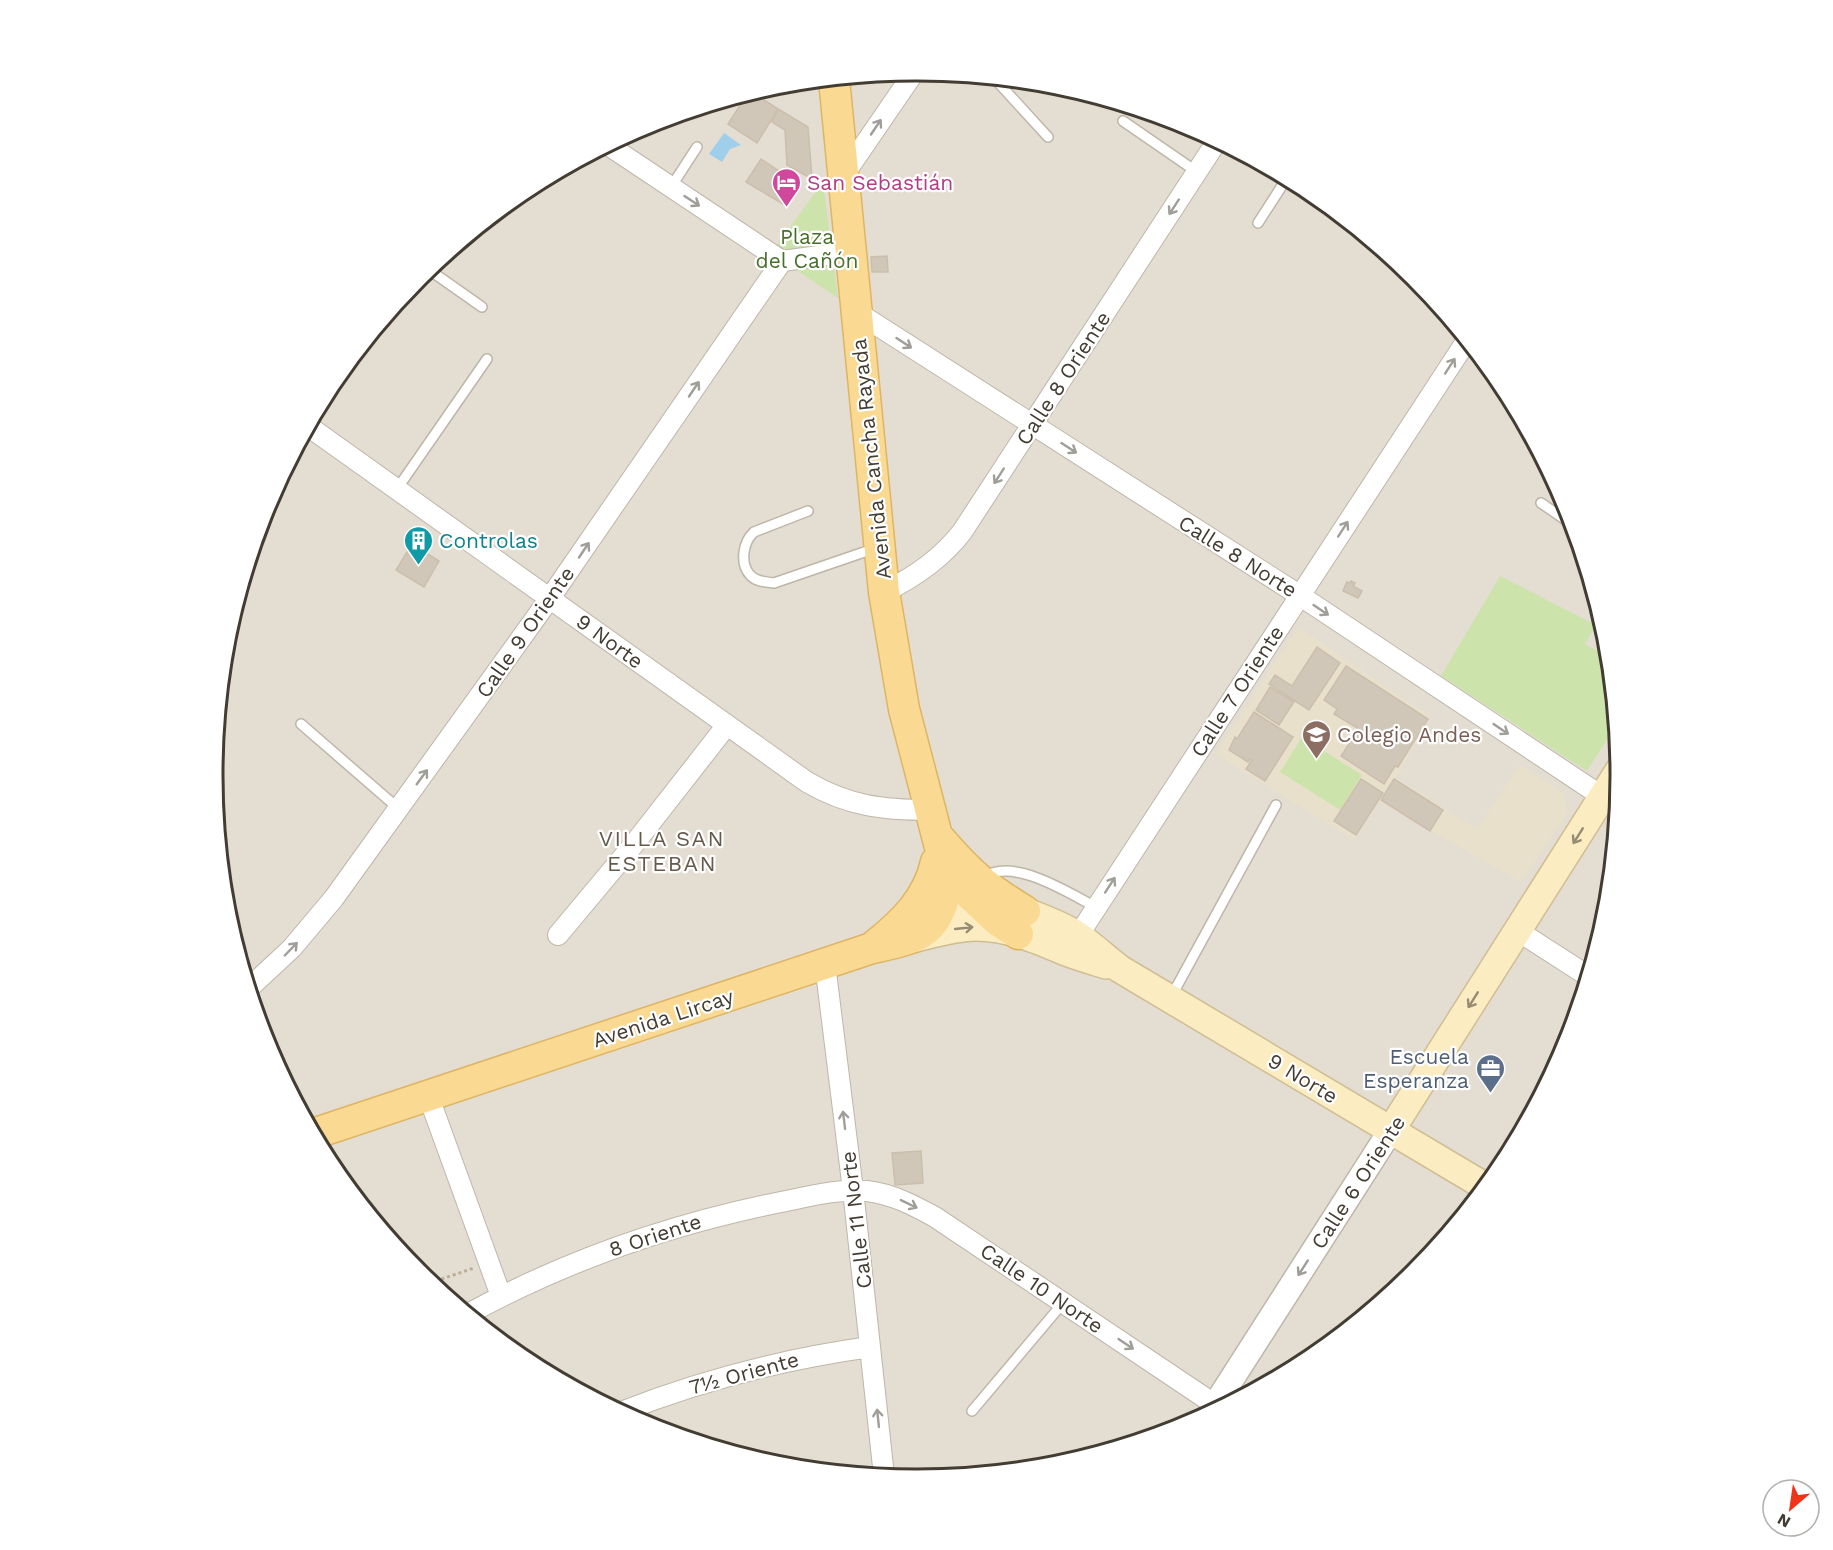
<svg xmlns="http://www.w3.org/2000/svg" width="1833" height="1550" viewBox="0 0 1833 1550" font-family="'Work Sans',sans-serif">
  <style>
    .residential { fill: #e4ddd1 }
    .education { fill: #e9e0cc }
    .green { fill: #cce4ac }
    .water { fill: #a0cfec }
    .building { fill: #d1c7b8; stroke: #ccbeac; stroke-width: 1.5 }
    .lines { fill: none; stroke-linecap: round; stroke-linejoin: round }
    .service-casing { stroke: #beb6a9; stroke-width: 12 }
    .minor-casing { stroke: #beb6a9; stroke-width: 22 }
    .tertiary-casing { stroke: #beb6a9; stroke-width: 27 }
    .secondary-casing { stroke: #cfbe94; stroke-width: 30 }
    .primary-casing { stroke: #deb563; stroke-width: 33 }
    .path { stroke: #bcae97; stroke-width: 3; stroke-dasharray: 3 3; stroke-linecap: butt }
    .service { stroke: #fff; stroke-width: 9 }
    .minor { stroke: #fff; stroke-width: 20 }
    .tertiary { stroke: #fff; stroke-width: 24 }
    .secondary { stroke: #fcecc1; stroke-width: 27 }
    .primary { stroke: #fad992; stroke-width: 30 }
    .oneway { stroke: #a09e99 }
    .oneway2 { stroke: #968b73 }
    .labels { text-anchor: middle; dominant-baseline: central; stroke-width: 4.5; stroke-linejoin: round; paint-order: stroke }
    .hotel-label { font-size: 21px; fill: #b23c85; stroke: #fff; text-anchor: start }
    .park-label { font-size: 21px; fill: #46702a; stroke: #fff }
    .street-label { font-size: 21px; fill: #423c33; stroke: #fff }
    .culture-label { font-size: 21px; fill: #0d838f; stroke: #fff; text-anchor: start }
    .education-label { font-size: 21px; fill: #785e54; stroke: #fff; text-anchor: start }
    .service-label { font-size: 21px; fill: #4e5e75; stroke: #fff; text-anchor: end }
    .neighbourhood-label { font-size: 22px; letter-spacing: 1.5px; fill: #64594b; stroke: #fff }
    .rim { fill: none; stroke: #423c33; stroke-width: 3 }
  </style>
  <rect width="100%" height="100%" fill="#f0ece2"/>
  <path class="residential" d="M215 775a702 702 0 1 1 1404 0a702 702 0 1 1-1404 0Z"/>
  <path class="education" d="M1298,627L1431,717L1396,778L1477,829L1520,765L1563,793L1567,813L1521,882L1379,801L1354,840L1216,754Z"/>
  <path class="green" d="M823,182L838,298L771,253Z
    M1500,576L1596,625L1585,644L1610,658L1616,725L1587,771L1441,676Z
    M1302,737L1362,775L1340,810L1280,772Z"/>
  <path class="water" d="M724,133L741,145L730,149L722,162L709,154Z"/>
  <path class="building" d="M752,92L778,109L757,143L728,124L748,93Z
    M778,109L808,127L812,179L787,165L785,130L772,122Z
    M761,159L797,183L783,204L746,182Z
    M887,256L888,272H872L871,257Z
    M412,544L439,561L424,587L396,570Z
    M1351,581L1355,583L1353,586L1362,591L1358,598L1343,591L1347,582L1350,583Z
    M1317,647L1340,663L1309,710L1269,684L1275,675L1292,686Z
    M1346,666L1428,719L1398,767L1395,766L1384,784L1341,756L1359,729L1334,714L1337,709L1324,700Z
    M1270,687L1294,702L1279,725L1256,710Z
    M1254,712L1293,737L1265,781L1246,769L1252,760L1250,759L1248,762L1229,750L1235,737L1237,739Z
    M1361,779L1383,793L1356,835L1334,821Z
    M1394,779L1443,810L1430,831L1381,800Z
    M921,1151L923,1183L895,1185L892,1153Z"/>
  <g class="lines">
    <defs>
      <path id="service" d="M994,78L1048,137
        M779,84L832,83
        M1123,121L1197,172
        M671,187L697,147
        M1258,223L1287,178
        M428,269L482,307
        M397,489L487,359
        M1541,503L1573,525
        M808,511L754,532C743,542 739,564 751,576C757,582 766,582 774,583L876,548
        M301,724L399,809
        M984,877C1014,857 1068,893 1096,907
        M1171,997L1276,805
        M972,1411L1063,1303"/>
      <path id="minor" d="M608,145L782,261L850,252
        M843,176L915,71
        M855,311L1299,595L1618,807
        M308,426L807,782C848,806 883,810 930,810
        M884,592C915,577 941,559 962,532L1217,141
        M1518,931L1588,976
        M558,935L634,844L727,725
        M1072,945L1467,340
        M825,964L853,1190L884,1476
        M249,988L292,948L334,898L550,598L782,261
        M428,1095L501,1296
        M468,1314C567,1260 671,1224 781,1202C806,1197 841,1188 867,1191C892,1194 913,1205 935,1217L1220,1408
        M621,1412C702,1380 784,1359 870,1347"/>
      <path id="tertiary" d="M1210,1413L1391,1130"/>
      <path id="secondary" d="M922,919C944,912 970,902 994,903C1013,905 1065,926 1080,937C1094,947 1107,959 1120,969L1486,1187
        M912,939C933,934 955,927 976,927C1008,927 1038,940 1066,952C1079,957 1093,961 1106,965
        M1391,1130L1620,769"/>
      <path id="primary" d="M941,840C970,874 987,888 1025,911
        M965,890L998,921L1018,934
        M874,946C903,923 928,899 936,862
        M313,1134L869,949C921,937 939,936 948,878L904,709L884,592L834,79"/>
    </defs>
    <use href="#service" class="service-casing"/>
    <use href="#minor" class="minor-casing"/>
    <use href="#tertiary" class="tertiary-casing"/>
    <use href="#secondary" class="secondary-casing"/>
    <use href="#primary" class="primary-casing"/>
    <path class="path" d="M430,1283L474,1268"/>
    <use href="#service" class="service"/>
    <use href="#minor" class="minor"/>
    <use href="#tertiary" class="tertiary"/>
    <use href="#secondary" class="secondary"/>
    <use href="#primary" class="primary"/>
  </g>
  <defs><path id="oneway-shaft" d="M-6 0H5M1.5-3L5.5 0L1.5 3" fill="none" stroke-width="1.6" stroke-linecap="round" stroke-linejoin="round" transform="scale(1.5)"/></defs>
  <g class="oneway">
    <use href="#oneway-shaft" transform="translate(876 127) rotate(-56)"/>
    <use href="#oneway-shaft" transform="translate(692 201) rotate(33)"/>
    <use href="#oneway-shaft" transform="translate(1174 207) rotate(123)"/>
    <use href="#oneway-shaft" transform="translate(904 343) rotate(33)"/>
    <use href="#oneway-shaft" transform="translate(1450 366) rotate(-57)"/>
    <use href="#oneway-shaft" transform="translate(694 389) rotate(-56)"/>
    <use href="#oneway-shaft" transform="translate(1069 448) rotate(33)"/>
    <use href="#oneway-shaft" transform="translate(999 476) rotate(123)"/>
    <use href="#oneway-shaft" transform="translate(1343 529) rotate(-57)"/>
    <use href="#oneway-shaft" transform="translate(584 550) rotate(-56)"/>
    <use href="#oneway-shaft" transform="translate(1321 610) rotate(34)"/>
    <use href="#oneway-shaft" transform="translate(1501 729) rotate(34)"/>
    <use href="#oneway-shaft" transform="translate(422 777) rotate(-54)"/>
    <use href="#oneway-shaft" transform="translate(1110 885) rotate(-57)"/>
    <use href="#oneway-shaft" transform="translate(291 949) rotate(-46)"/>
    <use href="#oneway-shaft" transform="translate(844 1120) rotate(-97)"/>
    <use href="#oneway-shaft" transform="translate(909 1204) rotate(26)"/>
    <use href="#oneway-shaft" transform="translate(1303 1268) rotate(123)"/>
    <use href="#oneway-shaft" transform="translate(1126 1344) rotate(34)"/>
    <use href="#oneway-shaft" transform="translate(878 1418) rotate(-96)"/>
  </g>
  <g class="oneway2">
    <use href="#oneway-shaft" transform="translate(1578 836) rotate(122)"/>
    <use href="#oneway-shaft" transform="translate(964 928) rotate(-6)"/>
    <use href="#oneway-shaft" transform="translate(1473 1000) rotate(122)"/>
  </g>
  <defs>
    <symbol id="hotel-pin" viewBox="-11 -11 22 30"><path d="M0 17L-7.5 6A9.5 9.5 0 1 1 7.5 6Z" fill="#d1479c" stroke="#fff"/><path d="M-6-4.5h1.5V1H6V5H4.5V3h-9V5H-6ZM-4 0a1.8 1.8 0 1 1 3.6 0ZM.5 0V-2.5h3Q6-2.5 6 0Z" fill="#fff"/></symbol>
    <symbol id="building-pin" viewBox="-11 -11 22 30"><path d="M0 17L-7.5 6A9.5 9.5 0 1 1 7.5 6Z" fill="#0f9aa8" stroke="#fff"/><path d="M-4-6H4V6H1V3H-1V6H-4ZM-2.5-4.3h1.7v1.8h-1.7ZM.8-4.3h1.7v1.8H.8ZM-2.5-1h1.7V.8h-1.7ZM.8-1h1.7V.8H.8Z" fill="#fff"/></symbol>
    <symbol id="school-pin" viewBox="-11 -11 22 30"><path d="M0 17L-7.5 6A9.5 9.5 0 1 1 7.5 6Z" fill="#8d6e63" stroke="#fff"/><path d="M0-5L7-2L0 1L-7-2ZM-4 1L0 2.5L4 1V4Q0 6-4 4Z" fill="#fff"/></symbol>
    <symbol id="office-pin" viewBox="-11 -11 22 30"><path d="M0 17L-7.5 6A9.5 9.5 0 1 1 7.5 6Z" fill="#5c6f8a" stroke="#fff"/><path d="M-6-3h4V-5.5h4V-3h4V5H-6ZM-1-4.5V-3h2v-1.5ZM-6 0V1H6V0Z" fill="#fff"/></symbol>
  </defs>
  <g fill-rule="evenodd">
    <use href="#hotel-pin" x="770" y="166" width="33" height="45"/>
    <use href="#building-pin" x="402" y="524" width="33" height="45"/>
    <use href="#school-pin" x="1300" y="718" width="33" height="45"/>
    <use href="#office-pin" x="1474" y="1052" width="33" height="45"/>
  </g>
  <g class="labels">
    <g class="hotel-label">
      <text x="807" y="182">San Sebastián</text>
    </g>
    <g class="park-label">
      <text x="807" y="236">Plaza<tspan x="807" dy="24">del Cañón</tspan></text>
    </g>
    <g class="street-label">
      <text transform="translate(1063 378) rotate(-57)">Calle 8 Oriente</text>
      <text transform="translate(871 459) rotate(-96)">Avenida Cancha Rayada</text>
      <text transform="translate(1238 556) rotate(32)">Calle 8 Norte</text>
      <text transform="translate(525 632) rotate(-55)">Calle 9 Oriente</text>
      <text transform="translate(610 641) rotate(36)">9 Norte</text>
      <text transform="translate(1237 691) rotate(-57)">Calle 7 Oriente</text>
      <text transform="translate(663 1018) rotate(-18)">Avenida Lircay</text>
      <text transform="translate(1303 1078) rotate(31)">9 Norte</text>
      <text transform="translate(1358 1182) rotate(-57)">Calle 6 Oriente</text>
      <text transform="translate(856 1220) rotate(-97)">Calle 11 Norte</text>
      <text transform="translate(655 1235) rotate(-18)">8 Oriente</text>
      <text transform="translate(1042 1288) rotate(34)">Calle 10 Norte</text>
      <text transform="translate(744 1373) rotate(-15)">7½ Oriente</text>
    </g>
    <g class="culture-label">
      <text x="439" y="540">Controlas</text>
    </g>
    <g class="education-label">
      <text x="1337" y="734">Colegio Andes</text>
    </g>
    <g class="service-label">
      <text x="1469" y="1056">Escuela<tspan x="1469" dy="24">Esperanza</tspan></text>
    </g>
    <g class="neighbourhood-label">
      <text x="662" y="838">VILLA SAN<tspan x="662" dy="25">ESTEBAN</tspan></text>
    </g>
  </g>
  <path d="M0 0H1833V1550H0ZM916 81H917A693 693 0 0 1 1610 774V776A693 693 0 0 1 917 1469H916A693 693 0 0 1 223 776V774A693 693 0 0 1 916 81Z" fill="#fff" fill-rule="evenodd"/>
  <path class="rim" d="M916 81H917A693 693 0 0 1 1610 774V776A693 693 0 0 1 917 1469H916A693 693 0 0 1 223 776V774A693 693 0 0 1 916 81Z"/>
  <g transform="translate(1791 1508) rotate(209)"><circle r="28" fill="#ffffff" stroke="#b3b1ad" stroke-width="1.5"/>
  <path d="M0-4.5L10 22L0 15L-10 22Z" fill="#f13319"/>
  <text y="-9" font-size="16" font-weight="bold" text-anchor="middle" fill="#423c33">N</text>
  </g>
</svg>
